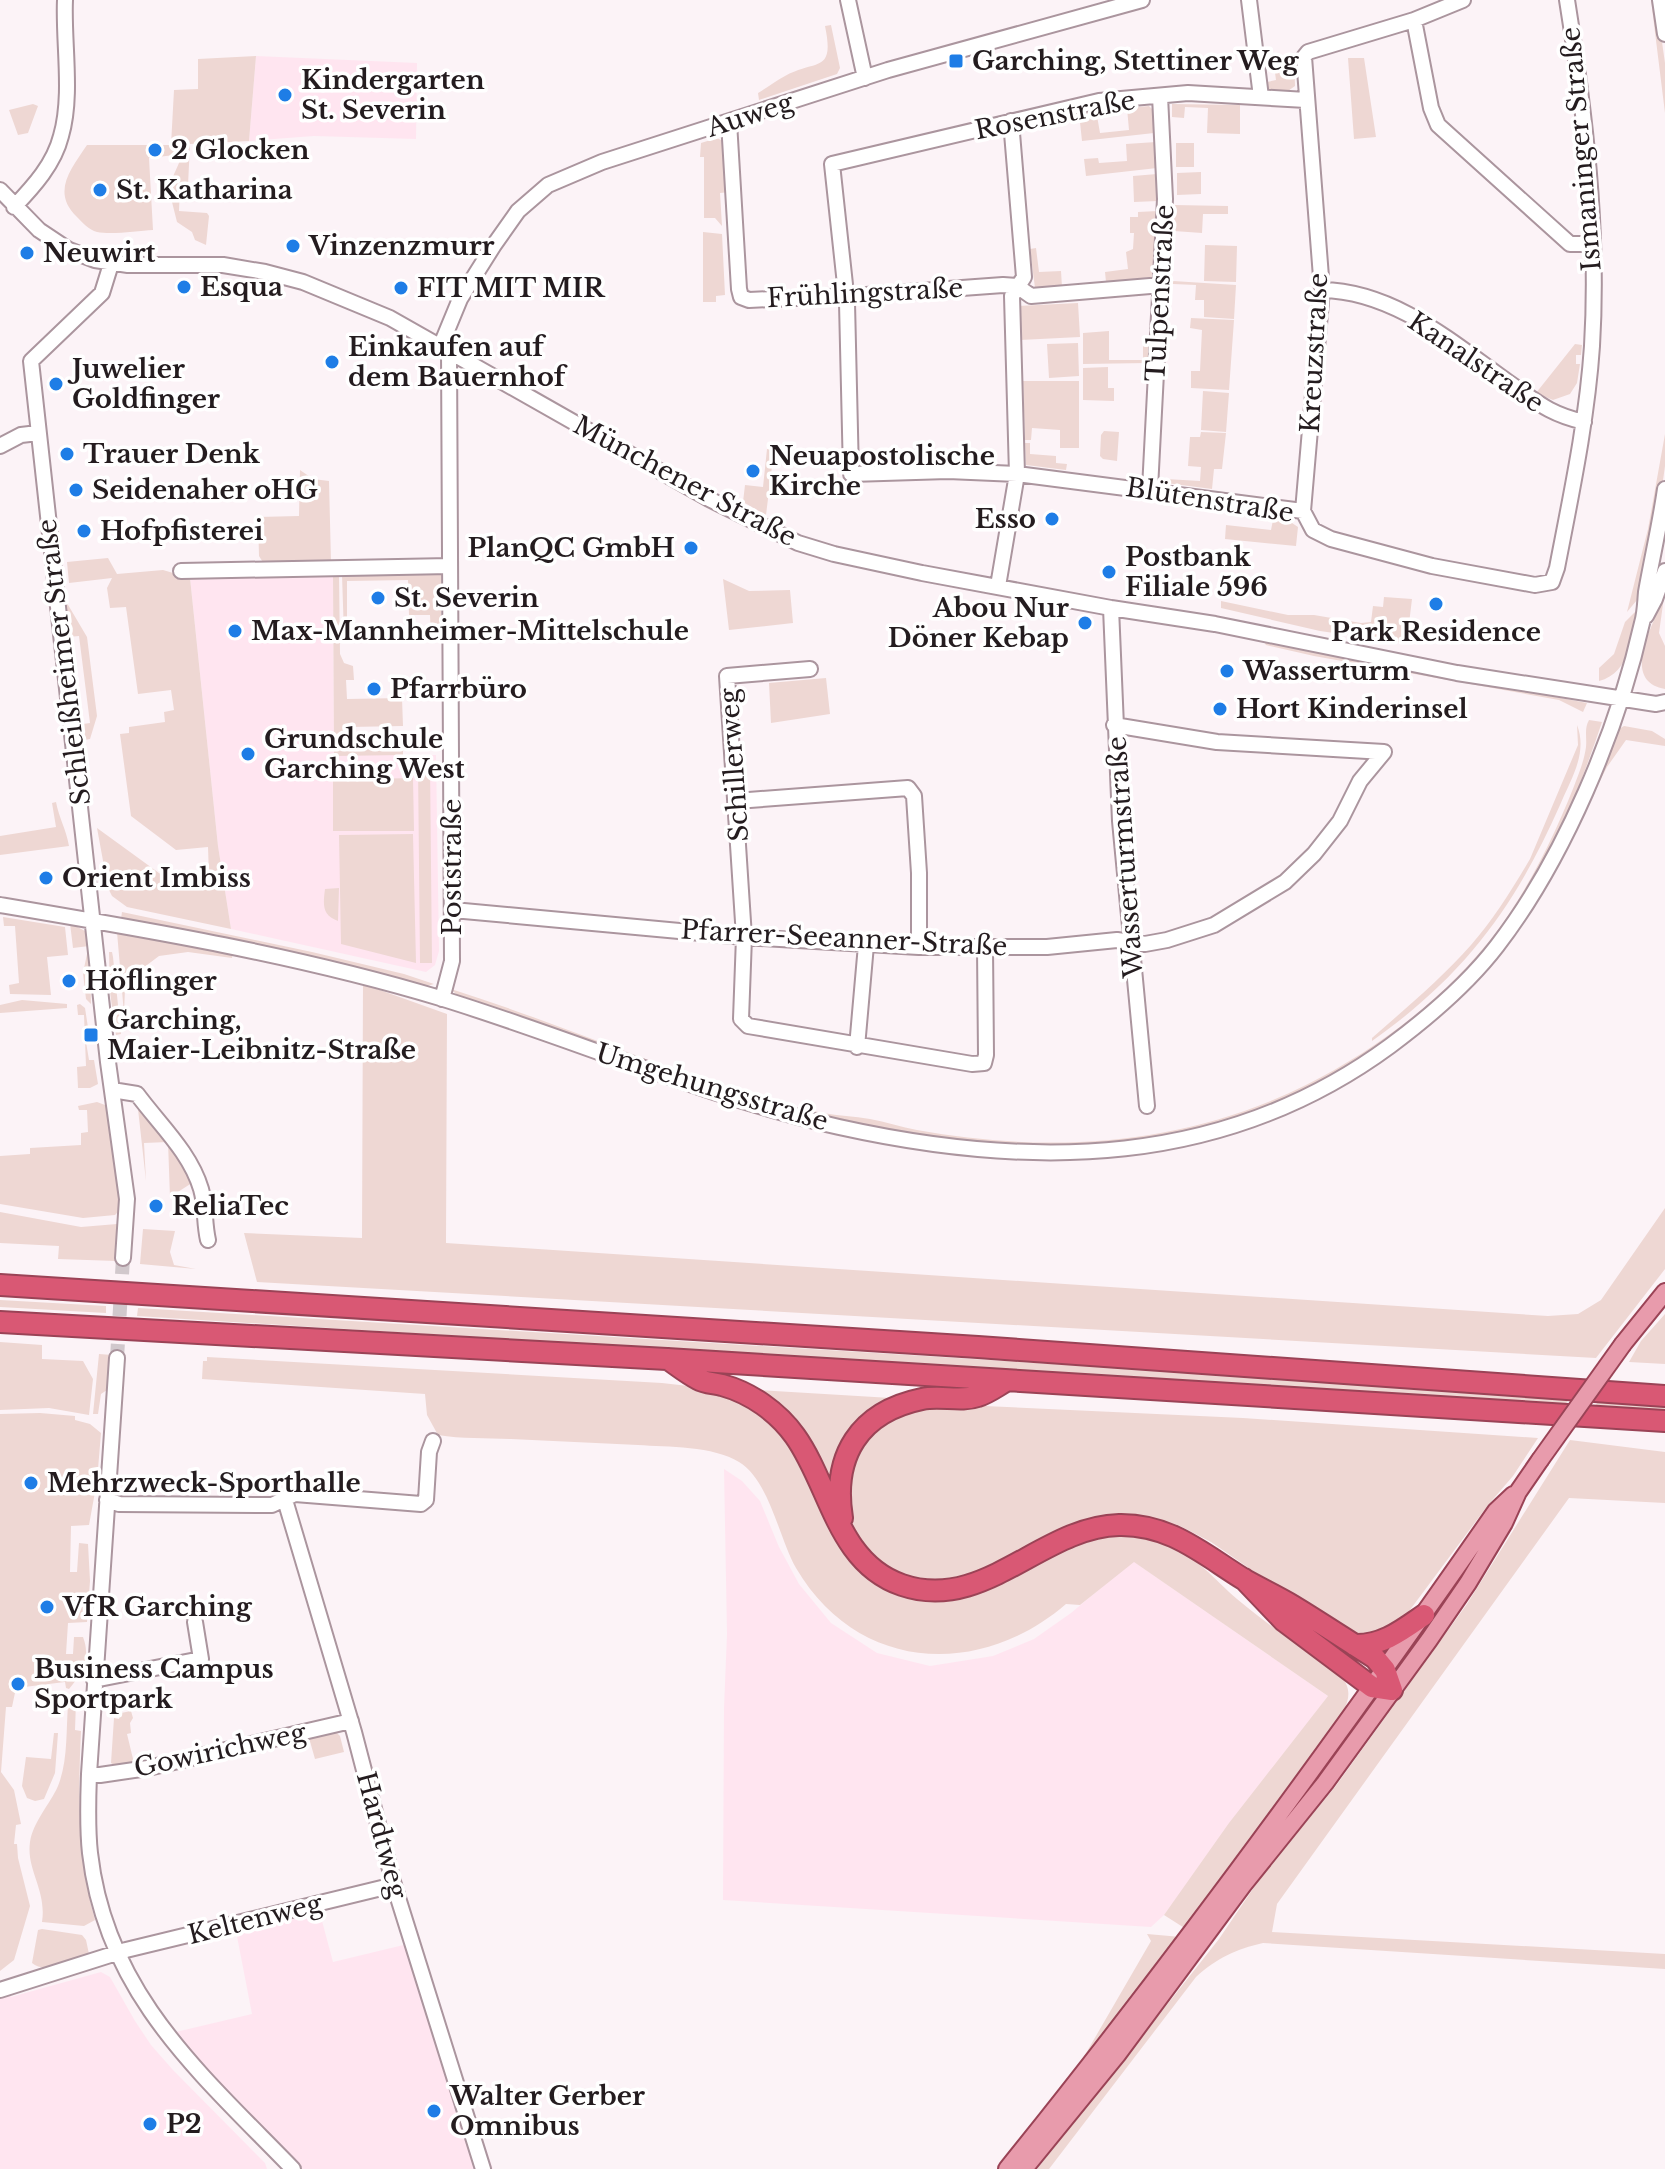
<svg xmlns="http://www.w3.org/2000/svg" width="1665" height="2169" viewBox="0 0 1665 2169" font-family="'Libre Baskerville',serif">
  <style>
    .built { fill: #ffe5f0 }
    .green { fill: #eed7d3 }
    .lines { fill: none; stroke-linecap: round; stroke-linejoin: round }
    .minor-tunnel { stroke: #d1c8cc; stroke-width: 14; stroke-dasharray: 14 7; stroke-linecap: butt }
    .minor-casing { stroke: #ab959e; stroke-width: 18 }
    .major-casing { stroke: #9a4356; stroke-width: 20 }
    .highway-casing { stroke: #9a4356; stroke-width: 24 }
    .minor { stroke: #fff; stroke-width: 14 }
    .major { stroke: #e89bac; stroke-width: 16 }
    .highway { stroke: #d95874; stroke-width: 20 }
    .major-bridge-casing { stroke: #9a4356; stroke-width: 20; stroke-linecap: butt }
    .major-bridge { stroke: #e89bac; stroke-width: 16 }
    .poi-dot { fill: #1e7de6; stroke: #fff; stroke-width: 3 }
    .labels { text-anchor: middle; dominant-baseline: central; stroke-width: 7; stroke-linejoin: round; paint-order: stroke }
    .poi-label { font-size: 26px; font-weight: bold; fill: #241c1f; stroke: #fff; text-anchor: start }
    .street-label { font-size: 26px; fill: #241c1f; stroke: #fff }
  </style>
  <rect width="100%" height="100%" fill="#fcf3f7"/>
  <path class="built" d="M256,56L417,63L416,139L314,136L249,141Z
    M333,576L334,755H436L439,951L435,965L426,972L231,929L218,846L190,578Z
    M724,1469L742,1481L760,1501L779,1547L799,1584L831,1623L877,1653L930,1666L993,1656L1034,1639L1071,1613L1133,1561L1328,1696L1164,1915L1151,1927L723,1900L724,1708L727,1634Z
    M318,1906L333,1962L416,1942L493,2169H287L163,2035L252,2014L235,1926Z
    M101,1972L110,1977L135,2021L151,2045L173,2070L265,2163L267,2169H0V1996L10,1993L11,1997Z"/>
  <path class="green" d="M1651,0H1656L1665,63V113Z
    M831,25L840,68L837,74L759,100L758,93C767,88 775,81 785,76C816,59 835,74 825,26Z
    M1294,55L1295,86L1285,93L1268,91L1267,82L1276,80L1274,65L1266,67L1265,61Z
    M256,56L249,141L190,144L188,185H180L179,211L207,213L209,216L206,245L195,240L192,232L177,222L170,194L171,181L183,154L149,158L153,230C138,231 111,235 97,232C89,230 82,222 77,217C51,192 71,169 87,145H171L174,90L198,89V59Z
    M1348,58H1364L1376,137L1354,139Z
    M33,104L38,106L28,133L18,135L9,110Z
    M1172,104L1240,105V134L1207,133L1208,108L1185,107L1184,118L1172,117Z
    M1149,106L1153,110L1154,133L1082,141L1079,113L1096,110L1100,133L1129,130L1127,108Z
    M717,138L725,142L730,192L720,193L722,226L715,218H704V157H700L701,143Z
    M1156,142L1157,168L1086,176L1084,159L1098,158L1099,163L1127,161L1126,144Z
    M1176,143H1194V167H1176Z
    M1201,172V194L1177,195V173Z
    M1157,174L1158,201L1134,202L1133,176Z
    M1174,205L1228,206V214H1203L1202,233L1174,231Z
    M1158,211L1157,272L1153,277L1106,282L1105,272L1128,269L1126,252L1133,249L1134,233H1130V217H1138V212Z
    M703,232L722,234L725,295L716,296V302H703Z
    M1205,245L1237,246L1236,282L1204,281Z
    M1036,248L1039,272L1061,271L1062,287L1035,288L1030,249Z
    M1173,281L1236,285L1234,319L1204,317V300H1195L1196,285L1173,284Z
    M1078,303L1080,337L1020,340L1018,306Z
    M1191,318L1234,320L1229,390L1191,388V371H1200L1202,330L1190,328Z
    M1109,331V360H1143V338H1149L1148,363L1083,364V333Z
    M1078,343L1079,376L1049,378L1047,344Z
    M1575,344L1582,345L1581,355H1576V364H1580L1577,383L1570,394L1553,400L1536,393Z
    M1108,367V388H1114V401L1083,400V368Z
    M1023,381H1079V448H1060V430L1032,428L1031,440H1025Z
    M1203,391L1229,393L1226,432L1201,430Z
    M1104,431L1119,432L1117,461L1103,459L1100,456L1101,435Z
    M1201,432L1226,433L1222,469H1214L1212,489L1166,483V479L1200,481L1201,467L1188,466L1190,437H1200Z
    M1665,434V466L1660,502L1642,594L1627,612L1648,529Z
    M1030,443V454L1056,456V463L1067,464L1066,470L1026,465L1025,443Z
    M767,449L774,450L766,515L743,502L745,485L763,487Z
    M300,470L313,479L329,481L331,562L264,564L259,556L258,517L299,516Z
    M1273,520L1292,523L1298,527L1296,546L1225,539L1226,525L1271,530Z
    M108,558L117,574L163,570L190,578L218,846L231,929L127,907L112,896L108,888L97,828L181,889L204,886L195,878L209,876L208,847L176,850L131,816L120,734L129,733V727L165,722L164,712L174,710L171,690L138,694L126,607L110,608L107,588L112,578L69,583L67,562Z
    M435,572L441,575V637L431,638L430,615H409L408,580L347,581V635H344L342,575Z
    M339,575L340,654L344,663L353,666L354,680H346L347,699L402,698L403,726L349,727L348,746H403V755L334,756L333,576Z
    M723,579L749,591L790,590L793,623L729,630Z
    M1384,597L1412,599L1407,640L1404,643L1320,631L1221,608V601L1288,615H1314L1361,623L1371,622L1373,606L1383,607Z
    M1664,597L1659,633L1665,646V689C1619,681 1654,623 1664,597Z
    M64,598L87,637L97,716L90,739L85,740L83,724L90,723L79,636L68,637Z
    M1641,606C1633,633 1631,673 1599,681V668L1614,654L1625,622Z
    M1264,642L1587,703L1583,712L1559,700L1314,656L1266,645Z
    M826,678L830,714L771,723L769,683Z
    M1589,720L1602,722C1574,806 1539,890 1480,959C1472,969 1460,978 1451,987C1355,1079 1228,1139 1095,1147C980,1154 859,1129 749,1098C723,1091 697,1080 671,1071C600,1046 529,1019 457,995L451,989C536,1016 619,1050 703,1080C742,1093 783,1105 823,1113C838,1116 854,1116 870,1119C886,1122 901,1127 917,1130C1050,1154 1183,1146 1306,1085C1378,1049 1448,996 1497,931C1531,885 1559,827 1579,773C1582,765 1585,755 1586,747C1587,737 1584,729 1589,720Z
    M1577,725C1588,753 1571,779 1560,805C1515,907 1464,976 1372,1041V1038C1406,1008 1441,979 1471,945C1493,920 1513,888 1530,859L1578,745Z
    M1624,726L1652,731L1665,739V746L1626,740L1607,767L1557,865L1591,795L1617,730Z
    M418,764H430L432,963H420Z
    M355,772H366L368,779L413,778L414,831H333V779H354Z
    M56,802C59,818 66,829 69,846L0,855V836L56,827L52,803Z
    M413,834L416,963L341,944L339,835Z
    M339,888L338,921C322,915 323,905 325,889Z
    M122,912L312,952L404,974L434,984L427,986L287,950L121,919Z
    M3,917L65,927L68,955L47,957L51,995L10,994L9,985L19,983L15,926H4Z
    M70,923L85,931L89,946L73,948Z
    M117,932L233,952L232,958L188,952L159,956L139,971L125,988L124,1014Z
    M109,952H112L113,957L121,1034L116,1035L110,992Z
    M87,954H90L91,1004L86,999L83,973Z
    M363,984L447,1014L446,1243L1548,1316L1578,1314L1601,1300L1665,1208V1269L1596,1358L257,1282L244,1233L362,1238Z
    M22,1000L67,1004V1008L0,1013V1005Z
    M80,1004L85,1008L89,1034L85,1036L89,1060H94L98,1084L90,1088H78L77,1067L86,1066L84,1015H78L77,1005Z
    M137,1100L163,1132L195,1181L170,1197L168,1142L144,1143L146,1181Z
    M97,1102L105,1105L108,1110L119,1184V1211L115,1215L83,1218L0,1204V1156L30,1154V1148L81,1145V1133L88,1132L87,1110H79L78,1106Z
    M0,1212L81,1227L117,1224L116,1261L58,1259L59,1246L0,1243Z
    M143,1229L175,1231L170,1252L174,1265L196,1269L140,1264Z
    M0,1300L106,1306V1313L0,1307Z
    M138,1308L1382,1384L1570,1397L1565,1405L137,1316Z
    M1665,1314V1364L1629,1362L1641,1341Z
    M0,1342L42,1345V1359L83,1361L93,1379L89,1415L49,1408L0,1410Z
    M99,1354L112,1355L107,1390L101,1394L98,1414H93Z
    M207,1357L662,1383L697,1387L734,1395L787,1434L834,1528L906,1594C951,1582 997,1572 1042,1558C1086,1544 1118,1524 1166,1543C1196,1556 1214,1579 1237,1599C1270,1627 1306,1650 1341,1676C1356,1694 1345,1707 1336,1726L1186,1929L1164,1915L1229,1823L1328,1696L1134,1562L1080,1605L1066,1604C979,1679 857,1672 796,1568C779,1538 769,1480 739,1462C714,1446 667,1447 638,1445C596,1443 553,1441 511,1439C487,1438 462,1439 438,1435L427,1415L425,1394L202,1379L203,1361H207Z
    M759,1390L891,1398L867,1413L833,1492Z
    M1601,1398L1665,1402V1411L1594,1407Z
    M941,1404L1243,1418L1538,1438L1513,1476L1488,1505L1398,1626L1392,1631L1353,1636L1307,1608L1211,1542L1182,1527L1160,1520L1135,1517L1107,1516L1069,1526L980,1574L941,1583L907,1577L879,1561L868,1550L853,1528L846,1508L853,1454L894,1411Z
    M40,1413L75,1416V1420L90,1424L101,1433L97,1481L89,1525L71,1526L70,1572H77L79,1543L88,1544L90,1581L87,1622L68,1623L66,1654H73L74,1637H83C91,1657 82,1674 69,1689L66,1688L65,1682L16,1688L12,1707H6L1,1772L14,1790L21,1824L16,1825L14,1844H17L18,1858L30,1906L14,1960L0,1971V1414Z
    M1570,1440L1665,1452V1503L1569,1498L1277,1904L1272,1932L1665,1954V1969L1263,1943C1236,1949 1217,1958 1196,1977L1049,2169H1037L1219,1939L1263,1874L1335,1787L1467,1604Z
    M71,1701L76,1702L75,1730L81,1731C78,1795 77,1858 95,1920L84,1926L42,1922C47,1890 26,1870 30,1842C33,1822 50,1804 58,1786C68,1761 66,1731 68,1705Z
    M131,1711L133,1718L130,1723L131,1733L127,1734L134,1763L114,1765L111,1763L114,1718L119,1719L121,1713Z
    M335,1731L340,1736L344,1752L315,1759L309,1738Z
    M54,1733H58L55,1773L44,1799L35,1801L27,1798L22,1786L26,1757L51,1759Z
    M42,1929L82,1935L86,1940L89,1954L85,1958C69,1962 44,1974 32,1963L38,1930Z
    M1147,1934L1181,1937L1071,2079L1151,1941Z"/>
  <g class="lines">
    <path class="minor-tunnel" d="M117,1358L123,1258"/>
    <defs>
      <path id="minor" d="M848,0L865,78
        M1249,0L1261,97
        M1660,0L1665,34
        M1414,20L1431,108L1438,125L1570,244H1593
        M1306,100L1188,93L1099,101L832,164L847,303L851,474L948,471L1017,474L1303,511L1313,530L1331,539L1432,566L1535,585L1552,582L1557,568C1571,495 1587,421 1592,346C1599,231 1585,113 1567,0
        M729,122L739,289L741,297L749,300L866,295L1003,285L1017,286L1031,296L1162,285
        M0,190L39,230L69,250L95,260L128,265H223L265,272L303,282L390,318L709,499L798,543L834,554L922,573L1111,608L1215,624L1457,673L1656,704L1665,702
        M14,207C34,186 54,164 61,136C73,95 63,42 65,0
        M111,264L102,293L31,361L108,1062L127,1199L123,1258
        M1322,290C1394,291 1453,343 1508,382C1537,402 1549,414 1584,422
        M441,345L460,299L494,245L518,211L548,185L602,162L888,70L1142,0
        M0,446L21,435L38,433
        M1150,489L1165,199L1160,96
        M1303,511L1322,290L1304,57L1308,52L1414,20L1463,0
        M181,571L450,566
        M998,586L1017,474L1012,296L1024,277L1011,121
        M1111,608L1120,821L1147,1106
        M1646,616L1655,599L1665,571
        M810,669L727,676L744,937L741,1019L748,1026L972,1064L984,1063L986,1055L985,948
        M1114,725L1217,742L1384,752
        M736,801L908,788L914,796L919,873V947
        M0,905C148,930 297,955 440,998C574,1039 702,1096 839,1127C1033,1170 1224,1168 1390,1046C1429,1017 1467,985 1497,946C1564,859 1618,730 1642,623C1645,613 1645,603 1646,592C1652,558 1660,524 1665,489
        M453,910L744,937L919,947H1047L1117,940L1145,944L1167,940L1214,925L1285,882L1314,854L1340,821L1360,781L1384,752
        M442,999L452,961L449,350
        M857,1047L866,945
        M112,1090L137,1094C159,1124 190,1152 201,1189C206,1206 204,1223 208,1240
        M117,1358L89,1774C88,1800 87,1826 90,1853C106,1994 201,2074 293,2169
        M107,1500L119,1504L272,1505L295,1494L421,1504L426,1500L429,1452L433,1441
        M285,1500L354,1732L394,1885L483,2169
        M94,1680L201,1659L195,1622
        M89,1774L100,1775L148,1768L351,1721
        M0,1990L126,1950L394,1885"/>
      <path id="major" d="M1623,1344L1665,1292
        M1007,2169C1179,1956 1340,1735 1496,1511L1513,1495
        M1024,2169L1117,2055L1243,1885L1325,1783L1429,1640L1468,1583L1504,1523L1518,1492L1540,1460"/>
      <path id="highway" d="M0,1285L978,1347L1665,1396
        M0,1322L667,1359L1665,1421
        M668,1359C678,1366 688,1374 698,1379C705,1383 714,1383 722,1385C751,1393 778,1412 795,1436C830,1485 837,1563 902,1585C984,1613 1041,1527 1119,1525C1171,1524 1204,1555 1245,1580C1261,1589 1278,1597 1293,1606C1321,1623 1348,1641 1375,1658L1385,1670L1392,1690L1372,1687L1284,1621L1244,1579
        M842,1518C832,1456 859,1412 922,1399C940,1395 961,1402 978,1396C988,1393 997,1386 1006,1381
        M1354,1645C1382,1646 1401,1631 1424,1615"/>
    </defs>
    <use href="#minor" class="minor-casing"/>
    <use href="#major" class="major-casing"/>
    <use href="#highway" class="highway-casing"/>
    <use href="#minor" class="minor"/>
    <use href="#major" class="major"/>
    <use href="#highway" class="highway"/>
    <defs>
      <path id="major-bridge" d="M1540,1460L1623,1344"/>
    </defs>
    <use href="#major-bridge" class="major-bridge-casing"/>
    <use href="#major-bridge" class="major-bridge"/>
  </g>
  <g class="poi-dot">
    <rect x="948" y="53" width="16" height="16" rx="4"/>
    <circle cx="285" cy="95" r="8"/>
    <circle cx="155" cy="150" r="8"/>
    <circle cx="100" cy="190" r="8"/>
    <circle cx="293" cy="246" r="8"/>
    <circle cx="27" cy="253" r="8"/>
    <circle cx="184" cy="287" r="8"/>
    <circle cx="401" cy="288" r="8"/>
    <circle cx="332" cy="362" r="8"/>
    <circle cx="56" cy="384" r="8"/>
    <circle cx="67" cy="454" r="8"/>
    <circle cx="753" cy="471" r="8"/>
    <circle cx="76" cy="490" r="8"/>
    <circle cx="1052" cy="519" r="8"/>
    <circle cx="84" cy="531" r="8"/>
    <circle cx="691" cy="548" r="8"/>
    <circle cx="1109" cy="572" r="8"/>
    <circle cx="378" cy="598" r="8"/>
    <circle cx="1436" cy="604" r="8"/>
    <circle cx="1085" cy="623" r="8"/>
    <circle cx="235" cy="631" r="8"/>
    <circle cx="1227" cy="671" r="8"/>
    <circle cx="374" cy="689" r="8"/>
    <circle cx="1220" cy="709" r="8"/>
    <circle cx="248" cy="754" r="8"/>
    <circle cx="46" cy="878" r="8"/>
    <circle cx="69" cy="981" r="8"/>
    <rect x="83" y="1027" width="16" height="16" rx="4"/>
    <circle cx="156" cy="1206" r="8"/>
    <circle cx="31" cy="1483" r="8"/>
    <circle cx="47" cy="1607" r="8"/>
    <circle cx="18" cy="1684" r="8"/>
    <circle cx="434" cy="2111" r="8"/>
    <circle cx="150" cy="2124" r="8"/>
  </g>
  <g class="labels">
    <g class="poi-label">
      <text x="972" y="61">Garching, Stettiner Weg</text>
      <text x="301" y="80">Kindergarten<tspan x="301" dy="30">St. Severin</tspan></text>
      <text x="171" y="150">2 Glocken</text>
      <text x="116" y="190">St. Katharina</text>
      <text x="309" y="246">Vinzenzmurr</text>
      <text x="43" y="253">Neuwirt</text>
      <text x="200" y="287">Esqua</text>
      <text x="417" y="288">FIT MIT MIR</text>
      <text x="348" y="347">Einkaufen auf<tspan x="348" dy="30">dem Bauernhof</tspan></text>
      <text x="72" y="369">Juwelier<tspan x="72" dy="30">Goldfinger</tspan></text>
      <text x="83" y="454">Trauer Denk</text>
      <text x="769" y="456">Neuapostolische<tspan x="769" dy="30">Kirche</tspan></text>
      <text x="92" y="490">Seidenaher oHG</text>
      <text x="1036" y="519" text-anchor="end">Esso</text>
      <text x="100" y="531">Hofpfisterei</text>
      <text x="675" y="548" text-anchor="end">PlanQC GmbH</text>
      <text x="1125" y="557">Postbank<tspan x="1125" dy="30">Filiale 596</tspan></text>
      <text x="394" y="598">St. Severin</text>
      <text x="1069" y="608" text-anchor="end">Abou Nur<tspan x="1069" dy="30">Döner Kebap</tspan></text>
      <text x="251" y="631">Max-Mannheimer-Mittelschule</text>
      <text x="1436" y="632" text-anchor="middle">Park Residence</text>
      <text x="1243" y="671">Wasserturm</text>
      <text x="390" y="689">Pfarrbüro</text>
      <text x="1236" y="709">Hort Kinderinsel</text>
      <text x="264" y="739">Grundschule<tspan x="264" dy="30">Garching West</tspan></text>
      <text x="62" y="878">Orient Imbiss</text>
      <text x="85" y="981">Höflinger</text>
      <text x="107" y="1020">Garching,<tspan x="107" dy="30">Maier-Leibnitz-Straße</tspan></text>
      <text x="172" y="1206">ReliaTec</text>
      <text x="47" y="1483">Mehrzweck-Sporthalle</text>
      <text x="63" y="1607">VfR Garching</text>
      <text x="34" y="1669">Business Campus<tspan x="34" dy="30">Sportpark</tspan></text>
      <text x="450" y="2096">Walter Gerber<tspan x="450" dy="30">Omnibus</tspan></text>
      <text x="166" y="2124">P2</text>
    </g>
    <g class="street-label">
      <text transform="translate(750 115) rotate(-18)">Auweg</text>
      <text transform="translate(1055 115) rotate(-11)">Rosenstraße</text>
      <text transform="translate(1581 149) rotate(-95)">Ismaninger Straße</text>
      <text transform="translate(865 293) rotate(-3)">Frühlingstraße</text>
      <text transform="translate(1160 293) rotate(-87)">Tulpenstraße</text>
      <text transform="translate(1314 353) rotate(-87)">Kreuzstraße</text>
      <text transform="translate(1476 362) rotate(34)">Kanalstraße</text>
      <text transform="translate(685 481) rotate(28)">Münchener Straße</text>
      <text transform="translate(1210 500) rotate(9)">Blütenstraße</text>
      <text transform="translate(64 662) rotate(-97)">Schleißheimer Straße</text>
      <text transform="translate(734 765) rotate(-94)">Schillerweg</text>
      <text transform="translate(1125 857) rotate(-94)">Wasserturmstraße</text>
      <text transform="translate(452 867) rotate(-90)">Poststraße</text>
      <text transform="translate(844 938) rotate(3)">Pfarrer-Seeanner-Straße</text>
      <text transform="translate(712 1087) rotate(17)">Umgehungsstraße</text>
      <text transform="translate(220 1750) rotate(-12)">Gowirichweg</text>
      <text transform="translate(382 1835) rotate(75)">Hardtweg</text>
      <text transform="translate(255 1919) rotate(-14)">Keltenweg</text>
    </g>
  </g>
</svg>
